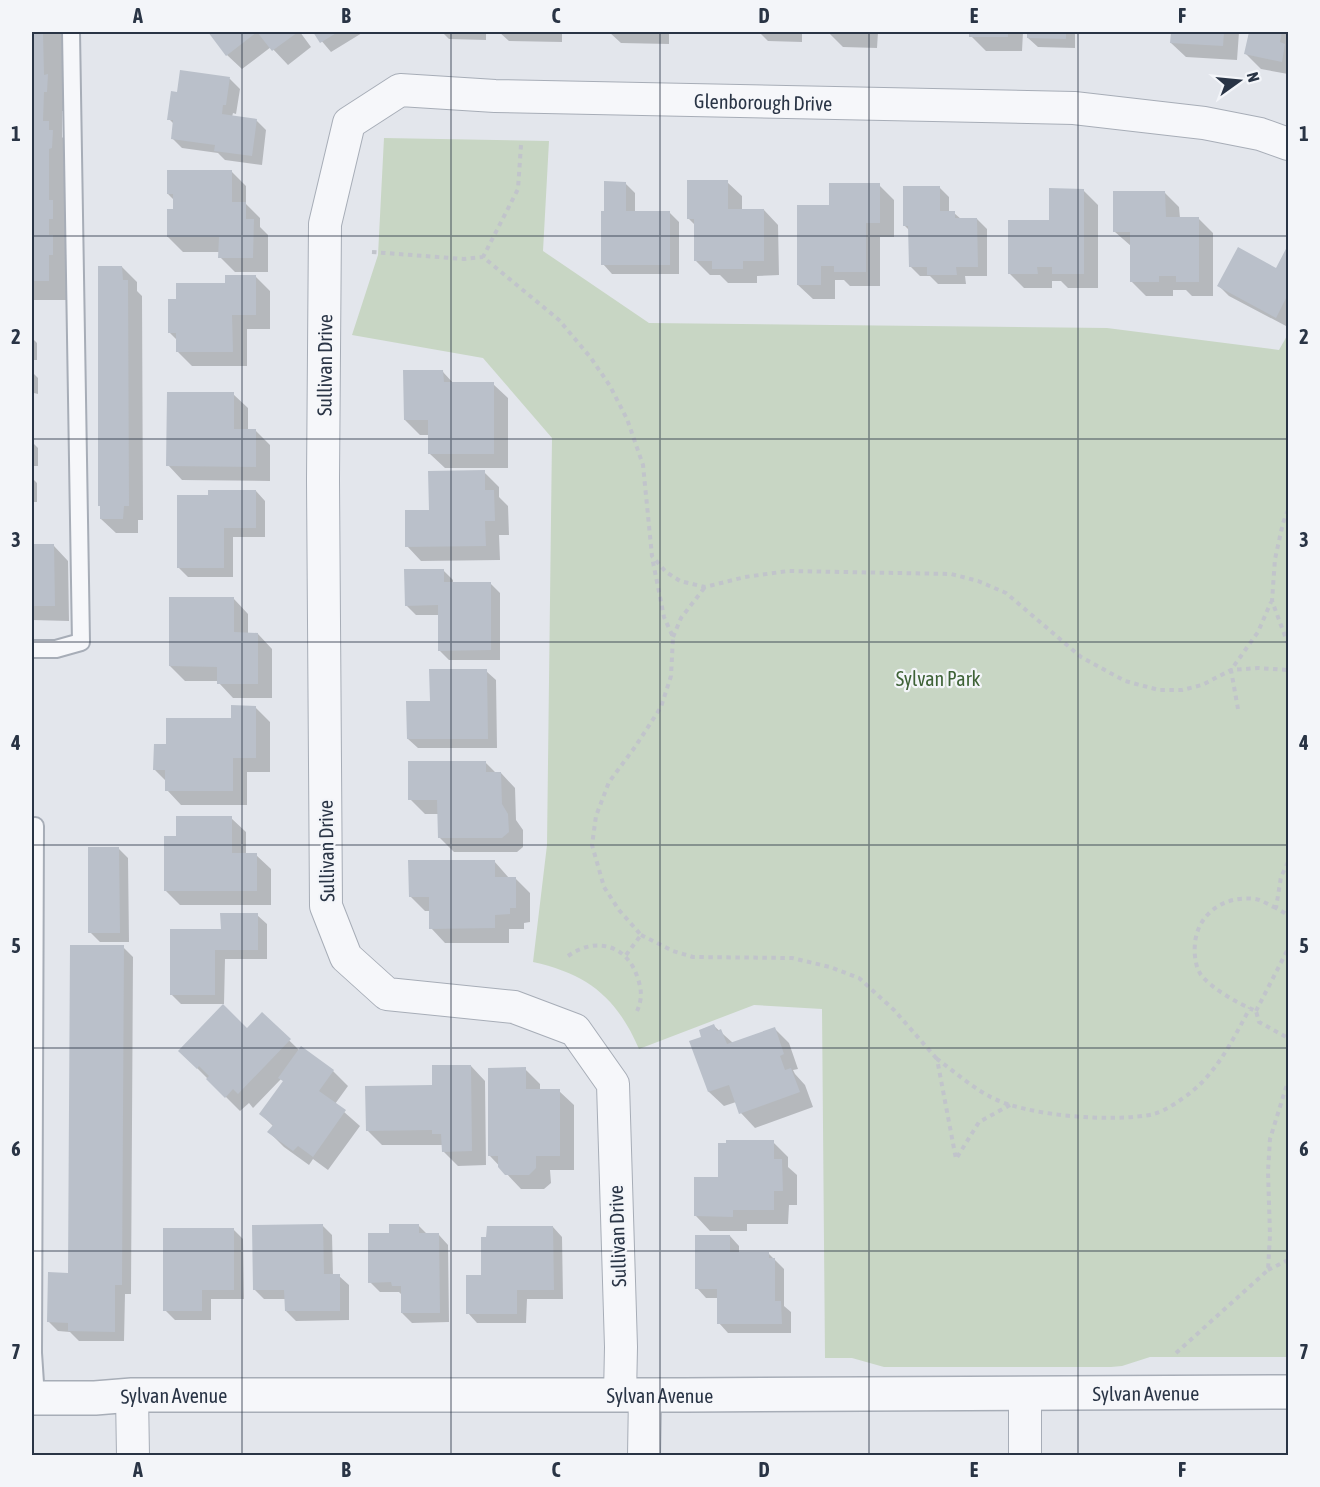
<svg xmlns="http://www.w3.org/2000/svg" width="1320" height="1487" viewBox="0 0 1320 1487" font-family="'Asap Condensed',sans-serif">
  <style>
    .green { fill: #c8d6c4 }
    .shadow { fill: #0003 }
    .building { fill: #bac0ca }
    .lines { fill: none; stroke-linecap: round; stroke-linejoin: round }
    .service-casing { stroke: #a7adb7; stroke-width: 20 }
    .minor-casing { stroke: #a7adb7; stroke-width: 34 }
    .tertiary-casing { stroke: #a7adb7; stroke-width: 36 }
    .path { stroke: #c1c4cb; stroke-width: 4; stroke-dasharray: 4.5 4.5; stroke-linecap: butt }
    .service { stroke: #f6f7fa; stroke-width: 16 }
    .minor { stroke: #f6f7fa; stroke-width: 32 }
    .tertiary { stroke: #f6f7fa; stroke-width: 33 }
    .grid { fill: none; stroke: #293445; stroke-width: 1.5; stroke-opacity: 0.55 }
    .labels { text-anchor: middle; dominant-baseline: central; stroke-width: 4.5; stroke-linejoin: round; paint-order: stroke }
    .street-label { font-size: 20px; fill: #293445; stroke: #f3f5f9 }
    .park-label { font-size: 20px; fill: #3e6236; stroke: #f3f5f9 }
    .neatline { fill: none; stroke: #293445; stroke-width: 2 }
    .grid-label { font-size: 20px; text-anchor: middle; font-weight: bold; fill: #293445 }
  </style>
  <rect width="100%" height="100%" fill="#e3e6ec"/>
  <path class="green" d="M384,138L549,141L543,251L649,323L1107,328L1279,350L1288,334V1357H1150L1122,1366L1111,1367H884L852,1358H825L822,1009L754,1005L639,1049C617,998 588,974 533,962L547,845L552,438L483,358L352,335L378,255Z"/>
  <path class="shadow" d="M32,32H62V91L66,95V111H62V137L67,142V300H33V339L37,343V360H33L34,374L38,378V394L34,393V444L38,448V466H34V480L37,483V502H33L34,522H32Z
    M209,32H300L311,47L288,65L271,47L242,69L227,55Z
    M314,32H361L362,33L331,52Z
    M442,32H486V40L449,39Z
    M499,32H562V42L509,41Z
    M609,32H669V44L621,43Z
    M759,32H802V42L768,41Z
    M828,32H878L877,48L843,47Z
    M971,32H1023L1022,51H986L971,36Z
    M1028,32H1075V48L1038,47L1028,38Z
    M1154,32H1239L1237,60L1186,57L1171,43L1172,34Z
    M1251,32H1288V74L1261,69L1246,54Z
    M181,72L230,79L240,89L236,114L233,113L232,117L256,120L266,130L262,165L225,160L218,153L182,148L172,138L174,124L169,119L179,94Z
    M232,172L246,186V204L260,218V227L268,235V272H235L220,257V252H183L168,237L174,211V200L168,194Z
    M727,182L742,196V210H764L778,225L779,275L757,276V283H728L720,275H710L696,261L695,225L689,219Z
    M625,183L635,193V212H669L679,222V274H612L603,264L605,212Z
    M879,185L894,200V237H880V286H850L844,280H835V299H813L798,285L830,207Z
    M939,187L949,197V213H954L961,219H977L987,229V276H965L966,284H938L930,276H920L910,266V231L904,225Z
    M1083,190L1098,205V288H1068L1061,281H1052V288H1024L1010,274L1051,222Z
    M1165,193L1179,207L1180,218H1198L1213,233V296H1192L1186,290H1173V296H1146L1131,281V246L1115,232Z
    M1288,248V321L1286,326L1229,296L1219,286L1277,270Z
    M122,267L137,282V291L142,296L143,520H138V533H116L101,519Z
    M256,277L270,291V329H247V366H192L178,352V341L169,332L178,301Z
    M443,372L454,384H493L508,398V468H445L430,454V435H420L405,420Z
    M233,394L248,408V431H256L270,445V481L182,480L168,465Z
    M484,472L499,487V497L508,506L509,535H499L500,560L421,561L407,546L430,511Z
    M256,491L265,501V537H233V577H188L178,567L210,496Z
    M32,546H54L68,561L69,621L32,620Z
    M443,570L453,580V583H490L500,593V660H449L439,650V615H416L406,605Z
    M234,599L248,614V634H258L272,649V698H233L219,683V681H185L170,666Z
    M486,671L496,680L497,748H418L408,739L431,702Z
    M255,707L270,722V772H247V805H181L167,790V782L155,770L167,745L233,720Z
    M485,762L496,773H501L515,788L516,820L523,830V847L517,852H454L439,837V814H425L410,799Z
    M231,818L246,832V854L256,855L271,869V905H180L165,890L178,837Z
    M119,849L128,858L129,942H100L90,932Z
    M494,861L509,878H515L530,893V922L524,923V929H509V943H445L431,928V911H425L410,896Z
    M257,915L267,924V959H225L224,1004H181L171,994L222,931Z
    M123,947L133,957L131,1294H125L124,1341H79L70,1332L58,1331L49,1322L70,1274Z
    M262,1014L299,1050L333,1071L348,1086L335,1104L360,1126L328,1170L313,1159L309,1165L284,1147L269,1132L273,1126L261,1114L285,1082L281,1079L253,1108L249,1103L240,1111L180,1051L247,1030Z
    M714,1026L733,1043L774,1028L789,1043L798,1069L793,1070L795,1074L805,1085L813,1107L755,1128L741,1113L736,1102L724,1106L709,1092L703,1037Z
    M471,1066L485,1081L486,1165L458,1166L443,1151V1145H382L367,1130Z
    M525,1069L540,1084V1091H559L574,1105V1170H550L551,1183L544,1189H521L490,1156Z
    M773,1142L788,1157V1167L797,1175V1205H789L788,1224H747V1231H710L696,1216L719,1179Z
    M322,1225L332,1235L333,1276H339L349,1285V1320L296,1321L286,1311V1299H264L254,1289Z
    M418,1225L428,1235H439L448,1245L449,1322L412,1323L402,1313V1295L399,1292H380L370,1282L390,1235Z
    M553,1227L562,1237L563,1299H527L526,1323H477L468,1313L483,1276Z
    M233,1229L243,1239L244,1299H211V1320H175L165,1310Z
    M730,1236L739,1246V1253H768L784,1269V1306L791,1312V1333H728L719,1323L718,1298H706L697,1288Z"/>
  <path class="building" d="M32,32H43L44,75L48,74L47,92H44L43,121H49V130H53L52,148L49,149V200H53V219H49V235H53V255H49V281H32Z
    M208,32H257L226,56Z
    M257,32H298L272,51Z
    M313,32H338L320,43Z
    M969,32H1008V37H969Z
    M1027,32H1066V39L1027,38Z
    M1171,32H1224L1223,46L1170,43Z
    M1249,32H1282L1280,42L1285,44L1282,62L1244,54Z
    M180,70L230,77L226,105H223L222,114L257,119L252,156L214,151L215,145L171,139L173,120H167L171,91L177,92Z
    M167,170H232V202H246V219H254L253,258H218L219,237H167V209H173V194H167Z
    M687,180H728V209H764V261H743V269H712V261H694V219H687Z
    M604,181L626,182V211H670V265H601V211H604Z
    M829,183H880V223H866V272H834V266H821V285H797V205H829Z
    M903,186H940V211H955V218H977L978,267H956L957,275H927V267H909L908,226H903Z
    M1049,188L1084,189V274H1052V267H1037L1038,274H1008V220H1049Z
    M1113,191H1165L1166,217H1199V282H1176V276H1159V282H1130V232H1113Z
    M1288,245V294L1276,318L1217,286L1238,247L1276,268Z
    M98,266H122L123,280H128L129,506H124L123,519H100V506H98Z
    M225,275H256V315H232L233,352H176V333H168V299H176V283H225Z
    M403,370H443L444,382H494V454H428V420H404Z
    M167,392H234V429H256V467L166,466Z
    M485,470V490H494L495,521H485L486,546L405,547V510H429L428,471Z
    M208,490H256V528H224V568H177V495H208Z
    M32,544H54L55,606H32Z
    M404,569H444V582H491V650L438,651V605L405,606Z
    M169,597H234V632L258,633V684H217V667L169,666Z
    M429,669H487L488,739H407L406,701H430Z
    M231,705L256,706V758H233V791H165V770H153L154,744H166V718H231Z
    M408,761H486V772H501L502,804L508,814L509,832L502,838H438L437,800H408Z
    M176,816H232V853H257V891H164V836H176Z
    M88,847H119L120,933H88Z
    M408,860H495V877H516V908H510V914L495,915V928L429,929V897H409Z
    M220,913H258V950H215V995H170V929H221Z
    M70,945H124L122,1285H115V1332L68,1331V1323L47,1322L48,1272L68,1273Z
    M223,1004L247,1028L262,1012L291,1039L238,1094L233,1089L225,1098L206,1079L209,1076L199,1066L197,1069L178,1051Z
    M714,1024L717,1031L721,1029L727,1044L775,1027L784,1054L780,1056L785,1070L791,1068L800,1092L739,1114L729,1085L708,1092L689,1041L701,1037L699,1030Z
    M301,1046L334,1070L319,1091L346,1110L313,1157L298,1146L293,1151L267,1132L273,1125L259,1114L283,1081L278,1078Z
    M432,1065H471L472,1151L442,1152L441,1134H432V1130L366,1131L365,1086L432,1085Z
    M526,1067V1089H560V1156H536V1168L529,1175H505L498,1167V1156H488V1068Z
    M726,1140H774V1159H782L783,1191H774V1210H733V1217L694,1216V1177H718V1143H726Z
    M323,1224L324,1274H340V1311H285L284,1290H253L252,1225Z
    M389,1224H419V1233H439L440,1313H401V1286H392L391,1282L368,1283V1233H389Z
    M487,1226H553L554,1290H517V1314H466V1275H481V1237H486Z
    M163,1228H234V1290H202V1311H163Z
    M695,1235H730V1252H769V1258H775V1301H781L782,1324H717V1289H695Z"/>
  <g class="lines">
    <defs>
      <path id="service" d="M32,649H56L81,642L71,32
        M35,826L33,1353L36,1398"/>
      <g id="minor">
        <path d="M1025,1394V1456"/>
        <path d="M132,1395L133,1456"/>
        <path id="s1" d="M620,1395L621,1347L613,1084L575,1030L514,1007L387,994L346,957L326,906L323,480L325,224L349,123L400,90L495,96L1074,108L1204,123L1260,134L1288,144"/>
        <path d="M644,1456L645,1395"/>
      </g>
      <g id="tertiary">
        <path id="s2" d="M32,1398H95L132,1395H685L1288,1392"/>
      </g>
    </defs>
    <use href="#service" class="service-casing"/>
    <use href="#minor" class="minor-casing"/>
    <use href="#tertiary" class="tertiary-casing"/>
    <path class="path" d="M521,145L518,189L483,257L559,320L591,358L610,386L627,419L643,465L652,556L666,572L680,581L705,587L745,577L788,571L951,574L978,581L1006,593L1081,657L1125,681L1159,690H1182L1202,685L1231,670L1258,668L1288,670
      M372,252L464,259L483,257
      M1288,510L1283,523L1275,559L1272,601L1288,644
      M673,637L681,618L705,587
      M1238,709L1231,670L1258,632L1271,602
      M1288,862L1281,877L1276,908L1288,915
      M1276,908C1269,905 1262,900 1255,899C1225,895 1198,913 1195,943C1194,953 1195,966 1201,975C1212,989 1239,1004 1256,1011L1259,1022L1288,1038
      M641,935L673,951L693,957L792,958L830,967L859,978L894,1010L937,1059
      M626,955L641,935L619,910L604,887L592,845L596,816L609,782L635,747L661,707L671,676L673,637L664,617L652,557
      M568,956C596,936 628,945 638,979C642,991 642,1000 637,1011
      M1256,1011L1288,949
      M1010,1105L979,1122L956,1159L937,1059C954,1071 970,1086 989,1096C1023,1116 1115,1123 1154,1114C1165,1111 1181,1100 1190,1093C1218,1071 1233,1039 1250,1008
      M1268,1270L1288,1260
      M1176,1353L1268,1270L1270,1235L1268,1171L1270,1139L1288,1081"/>
    <use href="#service" class="service"/>
    <use href="#minor" class="minor"/>
    <use href="#tertiary" class="tertiary"/>
  </g>
  <path class="grid" d="M242,32V1456M451,32V1456M660,32V1456M869,32V1456M1078,32V1456M32,236H1288M32,439H1288M32,642H1288M32,845H1288M32,1048H1288M32,1251H1288"/>
  <g class="labels">
    <g class="street-label">
      <text stroke="none"><textPath href="#s1" startOffset="1890">Glenborough Drive</textPath></text>
      <text stroke="none"><textPath href="#s1" startOffset="1221">Sullivan Drive</textPath></text>
      <text transform="translate(326 851) rotate(-91)">Sullivan Drive</text>
      <text transform="translate(617 1236) rotate(-92)">Sullivan Drive</text>
      <text stroke="none"><textPath href="#s2" startOffset="1114">Sylvan Avenue</textPath></text>
      <text stroke="none"><textPath href="#s2" startOffset="628">Sylvan Avenue</textPath></text>
      <text stroke="none"><textPath href="#s2" startOffset="142">Sylvan Avenue</textPath></text>
    </g>
    <g class="park-label">
      <text x="938" y="678">Sylvan Park</text>
    </g>
  </g>
  <rect width="1320" height="1487" fill="none" stroke="#f3f5f9" stroke-width="66"/>
  <g transform="translate(1239 81) rotate(75)" stroke="#f3f5f9" stroke-width="4.5" paint-order="stroke">
  <path d="M0-4.5L10 22L0 15L-10 22Z" fill="#293445"/>
  <text y="-9" font-size="16" font-weight="bold" text-anchor="middle" fill="#293445">N</text>
  </g>
  <rect x="33" y="33" width="1254" height="1421" class="neatline"/>
  <g class="grid-label">
    <text x="138" y="23">A</text>
    <text x="346" y="23">B</text>
    <text x="556" y="23">C</text>
    <text x="764" y="23">D</text>
    <text x="974" y="23">E</text>
    <text x="1182" y="23">F</text>
    <text x="16" y="141">1</text>
    <text x="1304" y="141">1</text>
    <text x="16" y="344">2</text>
    <text x="1304" y="344">2</text>
    <text x="16" y="547">3</text>
    <text x="1304" y="547">3</text>
    <text x="16" y="750">4</text>
    <text x="1304" y="750">4</text>
    <text x="16" y="953">5</text>
    <text x="1304" y="953">5</text>
    <text x="16" y="1156">6</text>
    <text x="1304" y="1156">6</text>
    <text x="16" y="1359">7</text>
    <text x="1304" y="1359">7</text>
    <text x="138" y="1477">A</text>
    <text x="346" y="1477">B</text>
    <text x="556" y="1477">C</text>
    <text x="764" y="1477">D</text>
    <text x="974" y="1477">E</text>
    <text x="1182" y="1477">F</text>
  </g>
</svg>
